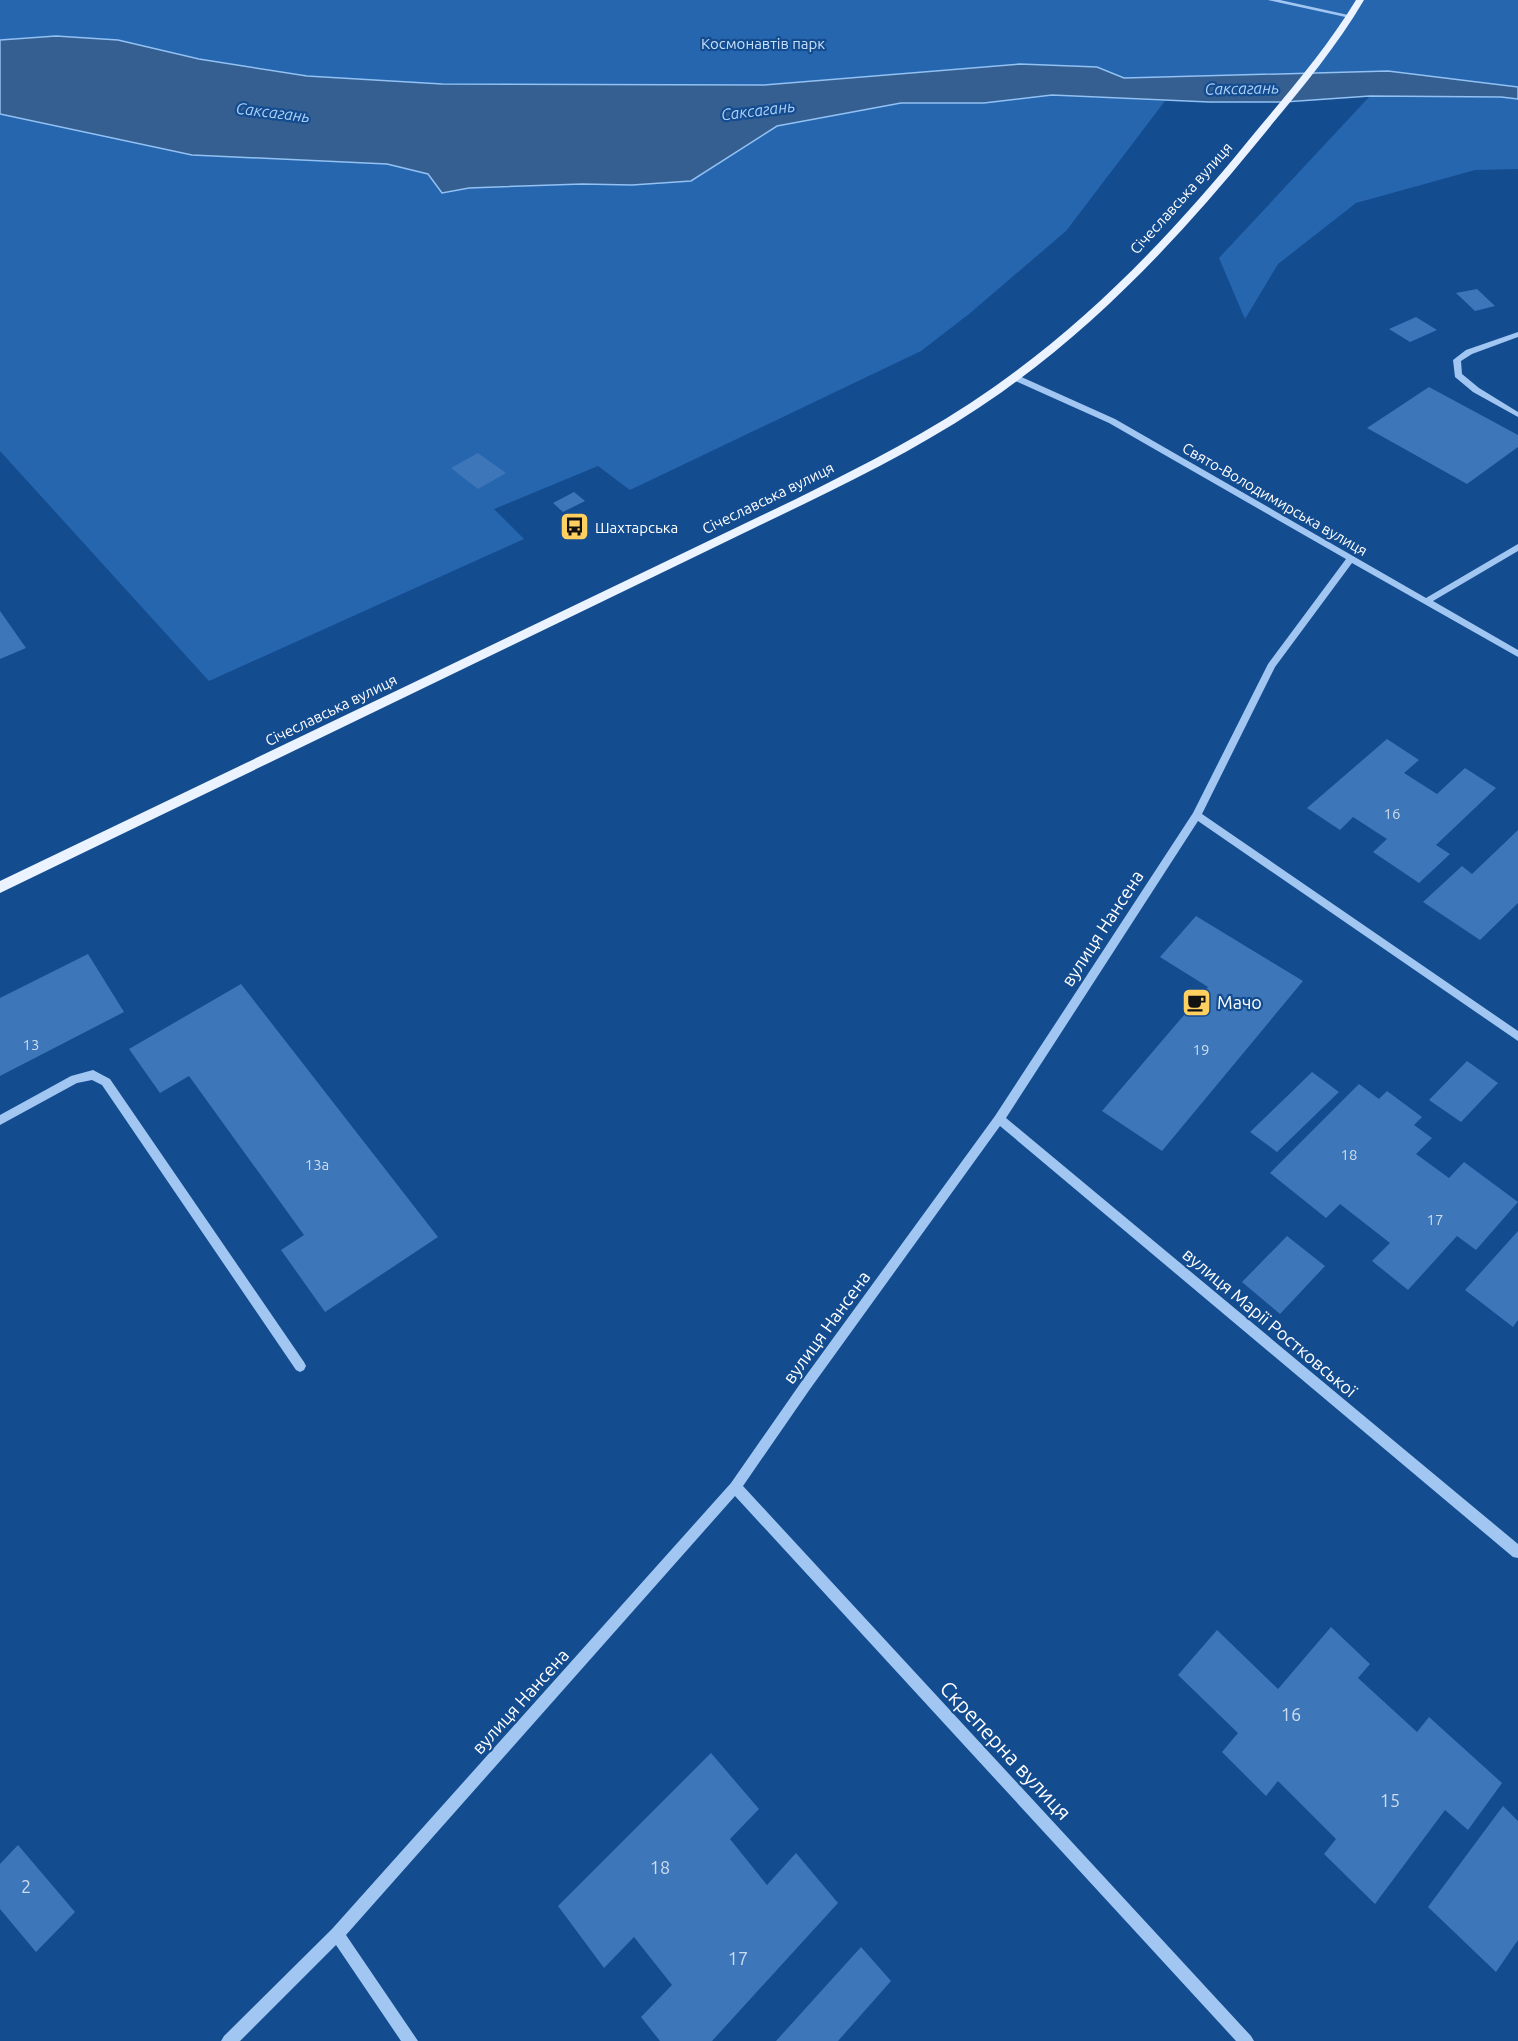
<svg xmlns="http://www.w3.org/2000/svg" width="1518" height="2041" viewBox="0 0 1518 2041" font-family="Ubuntu,sans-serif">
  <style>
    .green { fill: #2666af }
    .water { fill: #365f91; stroke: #92c1f4; stroke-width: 1.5 }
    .building { fill: #3d76b9 }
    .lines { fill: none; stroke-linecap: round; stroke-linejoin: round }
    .minor { fill: #a0c6f1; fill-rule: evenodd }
    .major { fill: #eaf3ff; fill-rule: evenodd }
    .labels { text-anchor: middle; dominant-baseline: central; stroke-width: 4.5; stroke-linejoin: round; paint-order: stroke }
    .far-park-label { font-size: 15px; fill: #c7e0fc; stroke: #144c90 }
    .far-street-label { font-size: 15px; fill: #fff; stroke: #144c90 }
    .far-poi-label { font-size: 15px; fill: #fff; stroke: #144c90; text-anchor: start }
    .number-label { font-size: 15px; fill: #ceddee }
    .far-water-label { font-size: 16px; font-style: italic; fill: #acd0f8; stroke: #144c90 }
    .street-label { font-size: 18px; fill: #fff; stroke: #144c90 }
    .poi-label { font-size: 18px; fill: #fff; stroke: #144c90; text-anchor: start }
    .near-number-label { font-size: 18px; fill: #ceddee }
    .near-street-label { font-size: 21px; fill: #fff; stroke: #144c90 }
  </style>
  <rect width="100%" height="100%" fill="#144c90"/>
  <path class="green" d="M0,0H1518V87L1124,78L1097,67L1020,64L764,85L442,84L307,76L199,59L118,40L56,36L0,40Z
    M1052,95L1165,101L1066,231L969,314L921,351L630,490L598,466L494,509L524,539L209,681L0,451V114L192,155L387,164L429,174L442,193L469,188L582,184L632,185L691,181L777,126L901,103H984Z
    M1370,96L1501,97L1518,99V169L1475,170L1356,203L1278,264L1245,319L1219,258Z"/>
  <path class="water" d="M56,36L118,40L199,59L307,76L442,84L764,85L1020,64L1097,67L1124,78L1388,71L1518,87V99L1501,97L1370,96L1284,102H1209L1052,95L984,103H901L777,126L691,181L632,185L582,184L469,188L442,193L428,174L387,164L192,155L0,114V40Z"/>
  <path class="building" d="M1477,289L1495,306L1475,311L1456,293Z
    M1416,317L1437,330L1410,342L1389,329Z
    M1429,387L1518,435V447L1467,484L1367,428Z
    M478,453L506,473L478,489L451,468Z
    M574,492L585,501L563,512L553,503Z
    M0,611L26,648L0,659Z
    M1387,739L1419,760L1404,773L1437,794L1465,768L1496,788L1436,845L1450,854L1419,883L1373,852L1387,839L1353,817L1340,830L1307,808Z
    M1518,830V903L1480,940L1423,902L1462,866L1472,874Z
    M1196,916L1303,981L1162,1151L1102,1111L1208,987L1160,957Z
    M88,954L124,1012L0,1076V998Z
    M241,984L438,1237L325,1312L281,1250L304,1235L189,1076L160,1093L129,1049Z
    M1467,1061L1498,1083L1461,1122L1429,1100Z
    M1312,1072L1339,1092L1277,1152L1250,1132Z
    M1359,1084L1379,1099L1387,1091L1422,1117L1414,1125L1432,1138L1416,1154L1449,1178L1464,1162L1518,1202L1476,1250L1457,1236L1408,1290L1372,1261L1390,1243L1340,1204L1326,1218L1270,1173Z
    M1518,1231V1320L1513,1327L1465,1290Z
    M1287,1236L1325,1266L1280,1314L1242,1282Z
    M1331,1627L1370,1664L1358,1678L1417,1732L1429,1717L1502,1783L1468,1830L1445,1810L1375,1904L1324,1854L1336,1839L1278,1781L1266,1796L1222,1752L1238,1733L1178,1675L1217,1630L1278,1689Z
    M711,1753L759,1809L730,1839L767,1885L796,1853L838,1903L712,2041H660L641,2017L672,1985L634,1937L604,1968L558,1906Z
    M1503,1806L1518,1821V1940L1496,1972L1428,1907Z
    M18,1845L75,1912L36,1952L0,1909V1864Z
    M861,1947L891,1981L838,2041H776Z"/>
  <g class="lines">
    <path class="minor" d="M1268,0H1280L1353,16L1350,18Z
      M1518,332V337L1472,354L1461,361L1462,374L1479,388L1518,412V417L1473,392L1455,377L1453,360L1466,350Z
      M1011,375H1017L1115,419L1426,598L1518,544V551L1433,601L1518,650V657L1352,563L1275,667L1202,814L1518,1031V1041L1198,821L1006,1118L1518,1544V1558L1513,1557L1000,1126L810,1389L743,1486L1251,2036L1254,2041H1236L735,1496L346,1935L418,2041H401L336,1945L240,2041H221L224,2036L332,1929L731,1483L802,1381L995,1116L1193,813L1268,664L1346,559L1109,423L1011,379Z
      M93,1070L110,1079L304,1362L306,1366L304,1370L300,1372L296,1370L102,1085L92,1080L77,1083L0,1125V1115L71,1076Z"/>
    <path class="major" d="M1356,0H1364C1333,53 1293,98 1255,145C1180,237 1099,323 1002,392C940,436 872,471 804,504L0,893V881L796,499C864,465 932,431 994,387C1092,318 1173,233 1248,141C1286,95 1325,51 1356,0Z"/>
  </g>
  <defs>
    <symbol id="bus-square" viewBox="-11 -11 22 22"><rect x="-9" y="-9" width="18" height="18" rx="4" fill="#ffcf60" stroke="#144c90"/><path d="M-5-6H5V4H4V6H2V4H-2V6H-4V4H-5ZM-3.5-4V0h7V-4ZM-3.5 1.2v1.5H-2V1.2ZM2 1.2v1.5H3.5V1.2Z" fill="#111"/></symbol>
    <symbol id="cafe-square" viewBox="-11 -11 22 22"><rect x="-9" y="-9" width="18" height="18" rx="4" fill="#ffcf60" stroke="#144c90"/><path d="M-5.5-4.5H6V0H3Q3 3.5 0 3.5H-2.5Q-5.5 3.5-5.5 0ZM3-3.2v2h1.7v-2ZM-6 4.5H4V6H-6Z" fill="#111"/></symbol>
  </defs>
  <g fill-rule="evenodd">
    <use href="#bus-square" x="558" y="510" width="33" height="33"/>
    <use href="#cafe-square" x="1180" y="986" width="33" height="33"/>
  </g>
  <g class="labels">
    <g class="far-park-label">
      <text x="763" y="43">Космонавтів парк</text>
    </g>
    <g class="far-street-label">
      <text transform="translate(1181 198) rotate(-48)">Січеславська вулиця</text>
      <text transform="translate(768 498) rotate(-26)">Січеславська вулиця</text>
      <text transform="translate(1275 499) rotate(30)">Свято-Володимирська вулиця</text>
      <text transform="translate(331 710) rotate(-26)">Січеславська вулиця</text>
    </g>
    <g class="far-poi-label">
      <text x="595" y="527">Шахтарська</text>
    </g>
    <g class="number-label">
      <text x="1392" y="813">16</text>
      <text x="31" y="1044">13</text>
      <text x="1201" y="1049">19</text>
      <text x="1349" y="1154">18</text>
      <text x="317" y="1164">13а</text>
      <text x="1435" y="1219">17</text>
    </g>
    <g class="far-water-label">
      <text transform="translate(1242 88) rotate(-1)">Саксагань</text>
      <text transform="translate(758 110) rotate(-7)">Саксагань</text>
      <text transform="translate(273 112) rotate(7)">Саксагань</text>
    </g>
    <g class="street-label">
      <text transform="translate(1102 928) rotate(-57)">вулиця Нансена</text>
      <text transform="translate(1270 1322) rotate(40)">вулиця Марії Ростковської</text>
      <text transform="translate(826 1327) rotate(-54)">вулиця Нансена</text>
      <text transform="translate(520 1701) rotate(-48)">вулиця Нансена</text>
    </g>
    <g class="poi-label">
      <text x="1217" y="1002">Мачо</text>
    </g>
    <g class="near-number-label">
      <text x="1291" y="1714">16</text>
      <text x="1390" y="1800">15</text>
      <text x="660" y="1867">18</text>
      <text x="26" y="1886">2</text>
      <text x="738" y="1958">17</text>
    </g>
    <g class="near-street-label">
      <text transform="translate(1006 1750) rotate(47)">Скреперна вулиця</text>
    </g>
  </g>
</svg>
